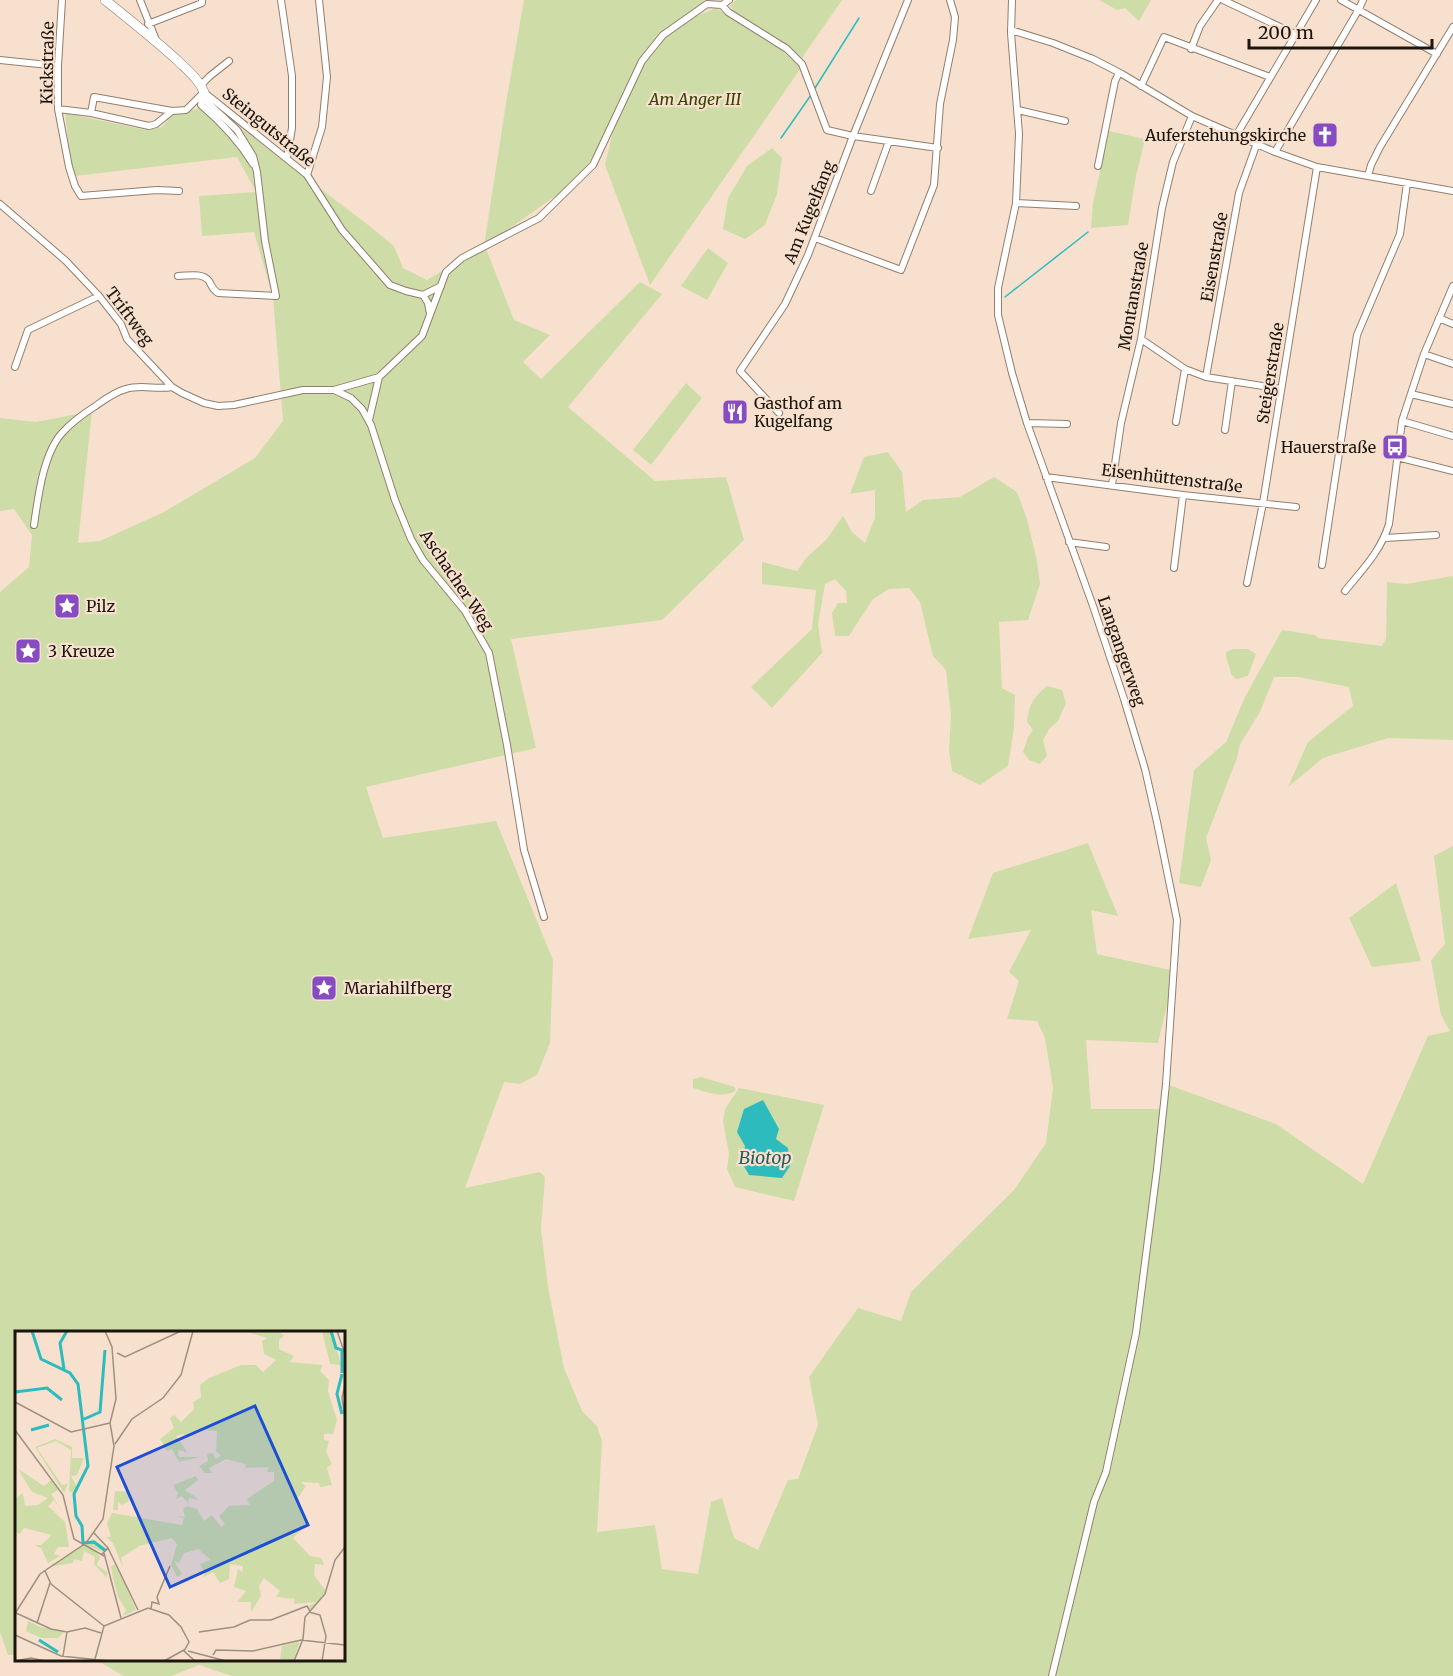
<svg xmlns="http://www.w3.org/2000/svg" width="1453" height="1676" viewBox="0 0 1453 1676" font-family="Merriweather,serif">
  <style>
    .green { fill: #cedda7 }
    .water { fill: #2ebbbe }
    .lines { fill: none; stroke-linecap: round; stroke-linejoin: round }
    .stream { stroke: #2ebbbe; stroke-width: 1.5 }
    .street-casing { stroke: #927e6e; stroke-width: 8 }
    .secondary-casing { stroke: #927e6e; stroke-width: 10 }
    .street { stroke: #fff; stroke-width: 6 }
    .secondary { stroke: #fff; stroke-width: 9 }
    .labels { text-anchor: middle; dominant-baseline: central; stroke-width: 4.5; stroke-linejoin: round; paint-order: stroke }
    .street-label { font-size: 16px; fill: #1c150e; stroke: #f7e1ce }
    .park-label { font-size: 16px; font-style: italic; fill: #344100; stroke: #f7e1ce }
    .poi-label { font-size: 16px; fill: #1c150e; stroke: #f7e1ce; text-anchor: start }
    .water-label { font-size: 18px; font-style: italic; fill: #275e5f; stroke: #f7e1ce }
    .inset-river { fill: none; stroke: #2ebbbe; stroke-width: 3 }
    .inset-road { fill: none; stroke: #9f8f81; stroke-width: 1.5 }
    .view { fill: #1d4ed8; fill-opacity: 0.15; stroke: #1d4ed8; stroke-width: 3 }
    .inset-edge { fill: none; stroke: #1c150e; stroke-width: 3 }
  </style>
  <rect width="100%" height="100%" fill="#f7e1ce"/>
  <path class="green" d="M524,0H704L692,18L716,8L767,37L801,68L650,285L605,165L614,127L575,182L485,246L514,320L550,335L523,362L541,379L640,282L662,294L568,407L655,481L726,477L744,540L662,620L511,639L536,748L366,787L383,838L496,821L553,960L550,1043L537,1075L520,1084L504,1082L465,1188L540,1172L545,1177L541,1229L548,1287L564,1368L582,1411L597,1426L602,1441L597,1532L655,1525L662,1569L698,1574L711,1502L722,1498L734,1538L758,1550L788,1480L798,1479L818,1425L809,1377L858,1308L901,1321L911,1292L1014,1190L1046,1143L1053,1088L1045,1038L1037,1021L1007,1019L1019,981L1009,972L1031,930L968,939L993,873L1088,843L1118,916L1091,910L1097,954L1175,971L1158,1043L1086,1040L1091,1109H1162L1166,1084L1276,1124L1363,1184L1428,1036L1450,1031L1441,1015L1431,960L1445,944L1434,856L1453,846V1676H232L199,1665L171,1676H124L96,1660H344V1332H16V1655H8L0,1632V592L29,567L32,535L14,509L0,511V418L36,422L92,411L78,543L100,541L164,512L255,458L283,421L273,297L254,232L202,236L199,196L256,192L237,157L75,176L70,155L65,113L146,130L162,127L172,115L211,105L372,228L394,246L403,268L427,280L484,246L506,103Z
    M736,0H842L802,58L792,49L735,12L730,6Z
    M1099,0H1151L1139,21L1125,8L1117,10Z
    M1109,131L1145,139L1136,176L1128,225L1091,228L1093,203Z
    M772,148L782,158L777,194L765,225L745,239L723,229L728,198L747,166Z
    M708,248L728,263L707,300L681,286Z
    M686,383L702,398L651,465L633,450Z
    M888,452L902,472L906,512L923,500L960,497L994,477L1017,492L1027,519L1037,561L1040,584L1028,620L999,622L1002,688L1015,695L1014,728L1008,766L980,785L952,771L949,750L951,716L946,670L933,656L920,602L909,588L889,589L873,599L849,636H835L832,613L838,603H847L846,591L835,579L825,584L818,624L822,653L772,708L751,687L812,629L816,590L762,584V562L797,571L806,558L826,540L843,516L852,532L865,543L875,518V490L850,494L864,457Z
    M1453,576V740L1388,738L1323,758L1288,787L1308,742L1353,706L1349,687L1299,677H1274L1260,712L1240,744L1237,758L1206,838L1211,860L1201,887L1179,883L1194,770L1226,742L1245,697L1282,630L1315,635L1318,638L1382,646L1386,638L1387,582L1406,584Z
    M1233,649H1248L1256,654L1248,676L1236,679L1231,674C1230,666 1226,661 1226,652Z
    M1047,686L1062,690L1066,703L1058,721L1049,729L1043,740L1047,756L1040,764L1029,760L1023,752L1028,737L1033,730L1027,722C1029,704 1033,698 1047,686Z
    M1396,883L1421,961L1372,967L1349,918Z
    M701,1077L735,1087V1091C722,1099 707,1092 693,1088V1079Z
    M739,1088L824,1105L794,1201L735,1187L727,1169L729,1154L723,1121L725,1109Z"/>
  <path class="water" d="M763,1100L779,1129L776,1139L788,1148L790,1166L782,1178L749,1175L742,1163L745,1146L737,1132L744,1109Z"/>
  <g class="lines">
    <path class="stream" d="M815,88L859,18
      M781,138L811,95
      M1005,297L1088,232"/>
    <defs>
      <path id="street" d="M62,0L58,66V109L69,167L75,186L81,196L157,190L179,191
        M140,0L156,40
        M281,0L292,76V128L287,158
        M1012,0L1011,33L1019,134L1016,203L998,288V315L1012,373L1027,423L1093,606L1124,699L1145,769L1157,822L1177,920L1166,1084L1157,1169L1136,1333L1106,1472L1094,1502L1052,1676
        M1223,0L1295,34
        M1341,0L1437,54
        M722,5L728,12L787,49L802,64L827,130L853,136L938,148
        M148,24L202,3V0
        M1011,30L1053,43L1093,59L1122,74L1192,116L1275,152L1317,167L1453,191
        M1191,49L1200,26L1218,0
        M0,60L58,66
        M201,85L210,76L229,61
        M1141,86L1164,37L1270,77
        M205,93L307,175L342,230L390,285L406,291L423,295L441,286
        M203,96L201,105C221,122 239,141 253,164
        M58,109L91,113L149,126L156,124L172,111
        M1018,110L1065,121
        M91,113L94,97L172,111L186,110L204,92
        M1237,134L1316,0
        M1275,152L1359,9L1363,0
        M1098,166L1115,81L1119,73
        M307,175L322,127L327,77L319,0
        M1368,176L1371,165L1380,147L1453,27
        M871,191L889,141
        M1016,203L1076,206
        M0,204L66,261L99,296L121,324L127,339L172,387L182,393L204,403L218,406L234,405L303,390H334L351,398L362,409L371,425L395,500L411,539L423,560L465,611L489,653L507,745L524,850L544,917
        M815,238L901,270L934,185L940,104L953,40L955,17L950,0
        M178,276C188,276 202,272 209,281C212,286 212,289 218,293L276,296L265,241L257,172L253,156L237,130L207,102L204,92
        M423,295L428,303L430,314
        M1439,318L1453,324
        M1141,339L1185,369L1206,377L1281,389
        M1424,354L1453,364
        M15,367L28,330L99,296
        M1206,377L1239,193L1257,143
        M334,390L379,377
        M1411,394L1453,404
        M779,413L740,371L785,304L808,255L853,136L908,0
        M369,420L379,377L422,336L446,272L462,258L539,218L593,165L642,61L663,35L707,4L722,5L729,0
        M1402,421L1453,436
        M1176,422L1185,369
        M1027,423L1067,424
        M1225,430L1232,381
        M1397,457L1453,471
        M1046,477L1183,495L1296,507
        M1112,485L1121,423L1141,339L1162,208L1173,162L1192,116
        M34,525C38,498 43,454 62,433C71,423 83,414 94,407C104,400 114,392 126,389C141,384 156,390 172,387
        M1385,538L1436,535
        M1069,542L1106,547
        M1322,565L1357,335L1400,234L1407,183
        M1174,568L1183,495
        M1247,583L1263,503L1317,167
        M1345,591C1362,570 1381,551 1389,524L1402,421L1424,354L1453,286"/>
      <path id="secondary" d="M105,0C130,20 154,39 177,60C187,70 199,79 204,92"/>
    </defs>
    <use href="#street" class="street-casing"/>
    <use href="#secondary" class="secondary-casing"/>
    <use href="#street" class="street"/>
    <use href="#secondary" class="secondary"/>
  </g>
  <defs>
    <symbol id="church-square" viewBox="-11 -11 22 22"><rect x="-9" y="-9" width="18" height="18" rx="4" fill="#884cc2" stroke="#f7e1ce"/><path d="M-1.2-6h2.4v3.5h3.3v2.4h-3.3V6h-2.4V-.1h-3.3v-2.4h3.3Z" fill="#fff"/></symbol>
    <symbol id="restaurant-square" viewBox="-11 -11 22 22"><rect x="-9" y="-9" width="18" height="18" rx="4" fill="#884cc2" stroke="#f7e1ce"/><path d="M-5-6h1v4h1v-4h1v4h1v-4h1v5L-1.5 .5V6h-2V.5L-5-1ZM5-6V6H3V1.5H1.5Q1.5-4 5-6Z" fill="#fff"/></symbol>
    <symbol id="bus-square" viewBox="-11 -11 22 22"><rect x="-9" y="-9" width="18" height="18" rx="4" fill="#884cc2" stroke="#f7e1ce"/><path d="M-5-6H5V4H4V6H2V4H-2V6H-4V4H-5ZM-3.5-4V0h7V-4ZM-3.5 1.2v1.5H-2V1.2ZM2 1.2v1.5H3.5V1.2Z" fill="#fff"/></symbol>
    <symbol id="sight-square" viewBox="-11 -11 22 22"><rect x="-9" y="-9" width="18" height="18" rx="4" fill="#884cc2" stroke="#f7e1ce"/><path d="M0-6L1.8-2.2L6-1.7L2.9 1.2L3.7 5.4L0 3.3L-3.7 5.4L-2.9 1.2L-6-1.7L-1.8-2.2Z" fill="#fff"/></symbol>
  </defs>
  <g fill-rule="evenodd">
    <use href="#church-square" x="1310" y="120" width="30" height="30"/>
    <use href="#restaurant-square" x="720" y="397" width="30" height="30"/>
    <use href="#bus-square" x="1380" y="432" width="30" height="30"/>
    <use href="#sight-square" x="52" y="591" width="30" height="30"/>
    <use href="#sight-square" x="13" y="636" width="30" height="30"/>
    <use href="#sight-square" x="309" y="973" width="30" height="30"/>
  </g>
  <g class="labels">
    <g class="street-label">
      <text transform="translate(47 63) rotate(-89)">Kickstraße</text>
      <text transform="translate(269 127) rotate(39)">Steingutstraße</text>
      <text transform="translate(809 212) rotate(-68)">Am Kugelfang</text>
      <text transform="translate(1214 257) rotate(-80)">Eisenstraße</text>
      <text transform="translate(1133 296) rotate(-80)">Montanstraße</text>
      <text transform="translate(130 316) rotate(53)">Triftweg</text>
      <text transform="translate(1270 373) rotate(-81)">Steigerstraße</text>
      <text transform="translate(1172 478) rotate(7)">Eisenhüttenstraße</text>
      <text transform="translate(457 580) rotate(56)">Aschacher Weg</text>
      <text transform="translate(1122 651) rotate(71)">Langangerweg</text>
    </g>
    <g class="park-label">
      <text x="695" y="99">Am Anger III</text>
    </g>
    <g class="poi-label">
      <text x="1306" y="135" text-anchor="end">Auferstehungskirche</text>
      <text x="754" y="403">Gasthof am<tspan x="754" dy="18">Kugelfang</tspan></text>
      <text x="1376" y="447" text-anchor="end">Hauerstraße</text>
      <text x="86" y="606">Pilz</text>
      <text x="48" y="651">3 Kreuze</text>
      <text x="344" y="988">Mariahilfberg</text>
    </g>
    <g class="water-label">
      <text x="765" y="1157">Biotop</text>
    </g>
  </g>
  <g transform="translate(15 1331)">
    <rect width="330" height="330" fill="#f7e1ce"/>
    <path d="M229,0H264L269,5L264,9V18L279,25L275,31L308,34L305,40L314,49L313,60L322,89L318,103H309V109L314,110L311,121L317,133L312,137L317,154L305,156L304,152L286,151L291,155L283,167L291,194L278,207L295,225L306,227L309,234L300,233L299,244L311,260L305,269L295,279L294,275L301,271L279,273L280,268L261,266L265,260L249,247L244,255L246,265L236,281V271H222L231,260L219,256L223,238L227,241L228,235L215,233L214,248L205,252L198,241L187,247L190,243L185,233L196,229L183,218L169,222L164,232L159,230L167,243L162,246L156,234L162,213L157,207L124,215L106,227L108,237L98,212L91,206H96L92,192L97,182L167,194L169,187L161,185L170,186L168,178L172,175L182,178L189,190L197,184L206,196L210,193L204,185L214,175L235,174L232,168L259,150V141H252L254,136L231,137L230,133L211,128L194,137L197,142H190L184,135L193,130L192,123L198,122L201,128L206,125L201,120L202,100L186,99L173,106L168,103L161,105L172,121L163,119L164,126H184L164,131L157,118L152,120L145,108L159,97L155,87L159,84L166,91L179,78L178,71L186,66L185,54L194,47L226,34H241L248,41L261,29L249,23L247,10L252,7ZM307,0H315L318,5L326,34L315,33ZM40,108L57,116V127H69L62,144L56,145L62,156L59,162L54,160L56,119L41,110L22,117L47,154L53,153L49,162L20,116ZM3,138L29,155L36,149L43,159L36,163L50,185L39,169L33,175L50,191L54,216H43L39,223L45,225L33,232L26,217L19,214H26L37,204L9,197L5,203L0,201L1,167L8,162L10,175L23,174L33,167L17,161ZM181,145L183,149L170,159L177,164L173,166L178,164L184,169L174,167L173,172L167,165L161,168L163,162L158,154ZM100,160L115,161V165L113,171L107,174L103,171V179H98ZM78,208L91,217L87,221L75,215L85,226L82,234L92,241V247L79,233L80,226L69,220L67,230L59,228L58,232L34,236ZM101,233L121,279L108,285L111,279L103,266L97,242L96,235ZM13,290L26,296L49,301L43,307H26L11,300ZM285,310L278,330L265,328L267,315Z" fill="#cedda7"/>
    <path class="inset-river" d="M17,0L26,28L55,42L63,53L73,135L59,163L61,185L67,195L68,212L79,211L91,220M316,0L321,17L327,19V42M49,38L45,12L52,0M0,61L32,57L47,69M327,83L322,63L327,43M67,89L85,81L90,19M16,99L34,94M24,309L43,321"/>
    <path class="inset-road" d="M322,0L330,23M102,22L110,26L166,0M330,53L327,67L330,87M0,71L56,101L95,92M0,99L48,164L59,208L89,225M100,113L117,88L148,67L166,44L178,0M79,202L93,217L87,223M93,217L123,279M89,222L106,287M30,240L36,253L89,295M136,278L137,271L144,273L142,266L155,235M1,281L25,243L71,212L88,188L99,115L95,92L101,68L97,16L90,0M294,281L305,284L311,305L307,330M1,282L36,298L52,301L70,297L86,302M22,292L35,252M184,301L219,296L235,289H256L292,275L295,280M0,304L46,325L94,330M173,320L211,330M198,324L201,319L238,320L286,309L330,314M48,325L52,301M80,328L89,295L133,277L154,284L166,296L174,311L169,320L180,330M0,330L16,327L30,330M149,330L169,319M279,330L288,308L290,286L310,263L320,229L330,216"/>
    <path class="view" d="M240,75L293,194L155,256L102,136Z"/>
    <rect width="330" height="330" class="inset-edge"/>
  </g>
  <path d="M1249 39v9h183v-9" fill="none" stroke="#1c150e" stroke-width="3"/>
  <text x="1258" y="39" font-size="18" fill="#1c150e" stroke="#f7e1ce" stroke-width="4.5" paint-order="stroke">200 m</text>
</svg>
